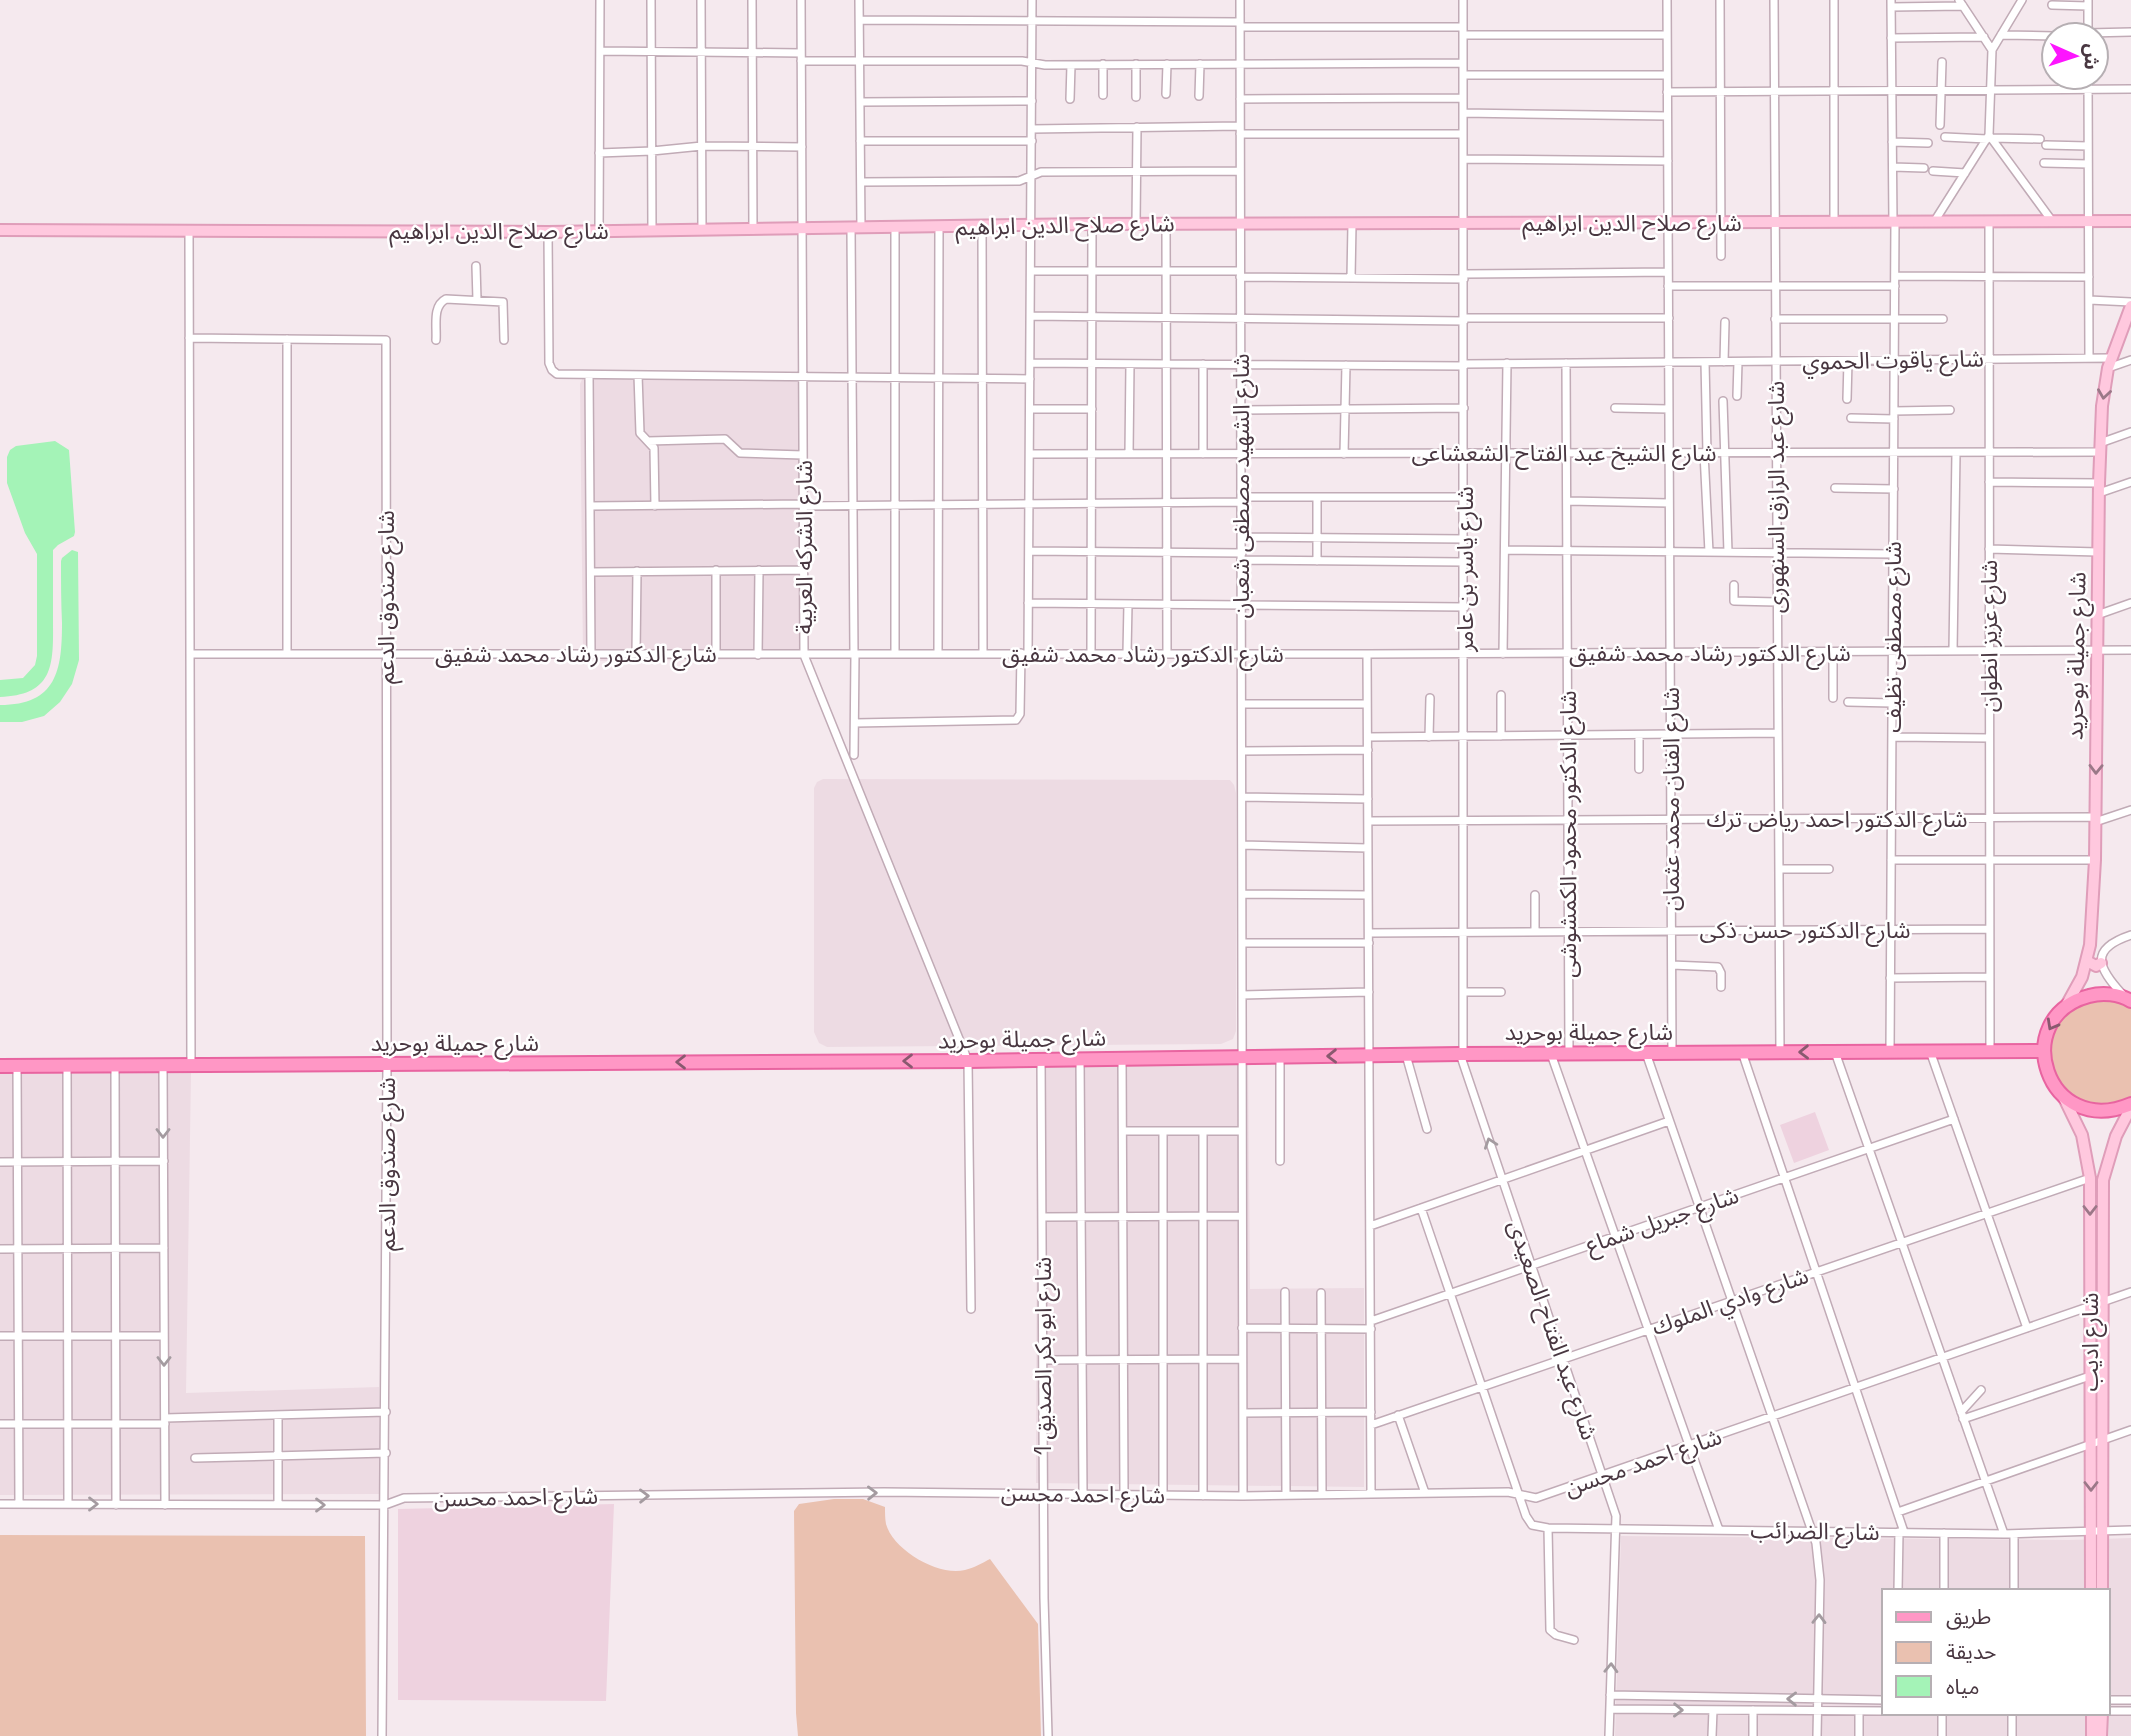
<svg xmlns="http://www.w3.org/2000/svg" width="2131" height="1736" viewBox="0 0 2131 1736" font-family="'Space Grotesk','Noto Sans Arabic',sans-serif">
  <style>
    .residential { fill: #eddbe3; fill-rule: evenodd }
    .education { fill: #eed2df }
    .green { fill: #eac1b0 }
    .water { fill: #a4f3b7 }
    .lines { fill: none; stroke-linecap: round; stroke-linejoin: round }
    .street-casing { stroke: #c1abb6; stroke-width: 10 }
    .secondary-casing { stroke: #df9db9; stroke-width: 14 }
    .primary-casing { stroke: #e864a0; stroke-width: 16 }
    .street { stroke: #fff; stroke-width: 7 }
    .secondary { stroke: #ffc8de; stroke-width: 10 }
    .primary { stroke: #ff97c5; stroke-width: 12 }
    .oneway { stroke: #9b7888 }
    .oneway2 { stroke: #89596f }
    .oneway3 { stroke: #a49ba0 }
    .labels { text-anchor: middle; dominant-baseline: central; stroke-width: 5; stroke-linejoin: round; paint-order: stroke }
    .street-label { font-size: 23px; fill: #493741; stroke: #fff }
  </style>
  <rect width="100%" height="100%" fill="#f5e9ee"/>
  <path class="residential" d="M593,370L791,373L796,374L805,387L808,646L802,658L798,659L591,661L583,656L580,384L584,375Z
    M823,779L1230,780L1234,785L1236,793V1031L1233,1039L1221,1044L827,1047L819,1043L814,1032V788L817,782Z
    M1248,1059L1250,1289L1364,1288V1487L1036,1483L1037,1065Z
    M191,1073L186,1393L379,1387V1494L0,1495V1074Z
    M1621,1536L2069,1540L2131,1538V1736H1615ZM1884,1591H2108V1713H1884Z"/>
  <path class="education" d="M1815,1112L1829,1150L1794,1163L1780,1125Z
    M614,1504L606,1701L398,1700V1509Z"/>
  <path class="green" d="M2102,999L2120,1002L2131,1008V1096C2067,1142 2002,1016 2102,999Z
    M834,1499H863L885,1507C885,1513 885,1519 886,1524C893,1550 939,1577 965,1570C974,1568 982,1563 990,1559L1038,1624L1041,1736H798L796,1713L794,1511L799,1504Z
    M0,1535L365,1536L366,1736H0Z"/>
  <path class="water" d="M55,441L69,450L75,532L74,536L58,545L53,550C53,572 53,594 53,616C53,661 57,695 0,697V680L23,678L35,665L37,656V554L25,533L7,483V457L10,450L16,446Z
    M72,550L78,552L79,660L72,684L60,702L44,716L22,722H0V705C57,705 62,670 62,623C61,602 61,582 61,561L62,558Z"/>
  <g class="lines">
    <defs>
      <path id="street" d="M651,0L652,231
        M701,0L702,230
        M752,0L753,230
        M801,0L804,655L968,1061L971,1309
        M859,0L861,228
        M1240,0L1243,1496
        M1463,0V1054
        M1667,0L1672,1053
        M1720,0L1721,256
        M1774,0L1780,1052
        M1834,0V222
        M1891,0L1893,222
        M1959,0L1992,50
        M2088,0V34
        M2052,5L2088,6
        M1891,7L1963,6
        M860,20L1240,22
        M1240,27H1463
        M2088,33L2131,32
        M1463,35H1667
        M2001,35L2054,36
        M1891,38L1984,37
        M600,51L801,53
        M801,61H1022L1045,65L1463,63
        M1463,75H1667
        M2088,77L2089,357
        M1667,92L2131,89
        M1166,94L1167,64
        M1103,95V64
        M1199,96L1200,64
        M1136,97V64
        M1070,99L1071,65
        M1240,99L1463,98
        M860,102L1032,101
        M1463,113L1667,116
        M1940,125L1942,62
        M1032,129L1240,126
        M1240,134H1463
        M1989,135L2052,221
        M1945,137L1987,139
        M1992,138L2040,139
        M860,141H1032
        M1892,142L1928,143
        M2046,145L2088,146
        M599,153L652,151L702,146L802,147
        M1463,159L1668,161
        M2044,163L2088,164
        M1893,167L1924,168
        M1933,171L1965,173
        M861,182L1019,181L1041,172L1240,171
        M1989,221L1990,1050
        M1934,222L1989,135L1992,50L2022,0
        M1136,224L1137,127
        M1166,224L1167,654
        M982,225L983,653
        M851,228L854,654
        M189,230L191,1065
        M599,231L600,0
        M548,232L549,363L552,370L557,374L1030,379
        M476,266L477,300
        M1032,271H1240
        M1464,274L1668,272
        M1895,276L2089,277
        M1240,277L1464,279
        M1351,278L1352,224
        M1668,286H1895
        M2089,300L2131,302
        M1031,316L1464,321
        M1464,318H1669
        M1775,319H1943
        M189,338L386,340L387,1064L382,1736
        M436,340C437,326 432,306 446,299L503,302L504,340
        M1705,362L1707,453
        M1724,362L1725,322
        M1030,363L1464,366
        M1566,363L1569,1053
        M1464,364L2111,358
        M2108,368L2131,360
        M589,375L591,654
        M638,375L640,433L654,448L655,506
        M1737,396L1738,362
        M1847,399L1848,361
        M1723,401L1728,552
        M1615,408L1669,409
        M1030,409H1092
        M1241,410L1464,408
        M1894,411L1950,410
        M1851,418L1894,419
        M648,441L725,439L740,453L803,455
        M2100,443L2131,432
        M1704,453L1709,552
        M1030,454L2099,452
        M1129,454L1130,364
        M1203,454V364
        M1344,454L1346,365
        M1989,482L2099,483
        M1835,488L1894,489
        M2099,493L2131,482
        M1241,497H1465
        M1317,497V561
        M1567,501L1669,503
        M590,506L803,504
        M803,506L1241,502
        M1242,537L1465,539
        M1989,549L2098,552
        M1505,550L1893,554
        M1029,551L1242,553
        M1242,560L1465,562
        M591,572L804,570
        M1734,585V601L1777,602
        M1028,603L1465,607
        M2097,615L2131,603
        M1953,651L1956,453
        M287,653V339
        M1028,653L1032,0
        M1091,653L1092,224
        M1127,653L1128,604
        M190,654H1367L2131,650
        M636,654L637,571
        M716,654V570
        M895,654V227
        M938,654L939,226
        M1367,654L1371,1493
        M1503,654L1507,363
        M758,655L759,570
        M1501,695V736
        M1833,698V652
        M1848,702L1892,703
        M1242,704H1367
        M855,723L1016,720L1020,714L1021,653
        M1368,737L1778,733
        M1429,737L1430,698
        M1892,737L1989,738
        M1242,751L1368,750
        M854,755L855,654
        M1639,769V735
        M1242,797L1368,799
        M1368,821L2095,817
        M2095,822L2131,810
        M1242,845L1368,848
        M1891,860H2095
        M1779,869H1829
        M1242,894L1368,895
        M1535,932V895
        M1369,933L1989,929
        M1242,943H1369
        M1672,965L1718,967L1721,973V987
        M1890,978L1989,977
        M1464,992H1501
        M1242,995L1369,992
        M2123,995C2097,967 2089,949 2131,935
        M1890,1051L1895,222
        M1930,1051L2027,1328
        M1742,1052L1904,1532
        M1835,1052L2004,1534
        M1646,1053L1816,1543L1820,1580L1817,1736
        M1460,1054L1616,1516L1609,1736
        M1551,1054L1719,1530
        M1406,1055L1427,1129
        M1280,1056V1161
        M1122,1058L1124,1495
        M1041,1059L1044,1598L1048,1736
        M1080,1059L1083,1494
        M67,1065L68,1504
        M115,1065L116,1505
        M163,1065L165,1505
        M17,1066L19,1504
        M1123,1131H1241
        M1163,1131V1495
        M1203,1131V1496
        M0,1162L164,1161
        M1421,1208L1526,1516L1532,1525L1548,1528L2004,1534L2131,1530
        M1042,1217L1242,1216
        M1370,1226L1669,1121
        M0,1249L164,1248
        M1285,1292L1286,1495
        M1321,1293L1322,1494
        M1371,1321L1954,1119
        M1242,1328L1371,1329
        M0,1336H164
        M1043,1360L1242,1359
        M1961,1412L1981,1390
        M1243,1413L1371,1412
        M278,1415V1505
        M1398,1415L1425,1493
        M165,1418L386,1412
        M1963,1419L2090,1376
        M0,1424H165
        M1371,1425L2090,1178
        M195,1458L386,1453
        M0,1504L385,1505L404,1498L884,1492L1243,1496L1508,1492L1536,1498L2131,1292
        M1898,1512L2131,1430
        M1548,1528L1550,1630L1556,1635L1574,1640
        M1898,1591L1899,1532
        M1944,1591V1533
        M2014,1591V1534
        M1610,1695L1884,1700
        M2108,1700H2131
        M1610,1709L1884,1711
        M2108,1711H2131
        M1712,1736L1713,1710
        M1753,1736V1710
        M1859,1736V1711
        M1942,1736V1713
        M2012,1736V1713"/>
      <path id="secondary" d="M0,230L548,232L1092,224L2131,221
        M2087,961L2096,966L2101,963
        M2066,1006L2082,977L2090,945L2095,860L2099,483L2102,406L2108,368L2131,306
        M2064,1098L2082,1135L2090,1178L2091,1591
        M2102,1591L2103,1180L2116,1136L2131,1107
        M2092,1713V1736
        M2101,1736L2102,1713"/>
      <path id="primary" d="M2131,1001C2119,994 2103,992 2089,996C2008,1017 2046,1140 2131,1104
        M0,1066L968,1061L1460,1054L2044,1051"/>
    </defs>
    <use href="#street" class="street-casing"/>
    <use href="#secondary" class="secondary-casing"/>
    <use href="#primary" class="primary-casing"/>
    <use href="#street" class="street"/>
    <use href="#secondary" class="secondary"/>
    <use href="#primary" class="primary"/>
  </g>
  <defs><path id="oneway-chevron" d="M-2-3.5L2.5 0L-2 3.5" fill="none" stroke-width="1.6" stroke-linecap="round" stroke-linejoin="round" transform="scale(1.75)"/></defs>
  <g class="oneway">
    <use href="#oneway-chevron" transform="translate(2104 394) rotate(98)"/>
    <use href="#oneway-chevron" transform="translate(2096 769) rotate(91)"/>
    <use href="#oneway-chevron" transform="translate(2090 1210) rotate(90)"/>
    <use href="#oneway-chevron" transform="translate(2091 1486) rotate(90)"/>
  </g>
  <g class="oneway2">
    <use href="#oneway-chevron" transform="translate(2052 1025) rotate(119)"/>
    <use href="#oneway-chevron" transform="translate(1804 1052) rotate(179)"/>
    <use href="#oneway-chevron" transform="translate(1332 1056) rotate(179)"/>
    <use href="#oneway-chevron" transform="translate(908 1061) rotate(180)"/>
    <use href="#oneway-chevron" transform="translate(681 1062) rotate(180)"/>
  </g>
  <g class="oneway3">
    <use href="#oneway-chevron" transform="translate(163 1133) rotate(90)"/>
    <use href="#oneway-chevron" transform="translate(1490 1143) rotate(-109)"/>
    <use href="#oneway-chevron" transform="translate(164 1361) rotate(90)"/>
    <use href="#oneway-chevron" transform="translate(872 1493) rotate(-1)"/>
    <use href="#oneway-chevron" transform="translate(644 1496) rotate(-1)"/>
    <use href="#oneway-chevron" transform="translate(93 1504)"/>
    <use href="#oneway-chevron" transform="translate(320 1505)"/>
    <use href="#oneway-chevron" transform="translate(1819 1619) rotate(-89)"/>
    <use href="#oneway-chevron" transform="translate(1611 1668) rotate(-88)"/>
    <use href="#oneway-chevron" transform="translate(1792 1699) rotate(-179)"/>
    <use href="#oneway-chevron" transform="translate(1678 1710) rotate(1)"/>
  </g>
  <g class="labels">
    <g class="street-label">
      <text x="1632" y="223">شارع صلاح الدين ابراهيم</text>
      <text transform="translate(1065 225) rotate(-1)">شارع صلاح الدين ابراهيم</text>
      <text x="499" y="231">شارع صلاح الدين ابراهيم</text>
      <text transform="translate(1893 360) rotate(-1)">شارع ياقوت الحموي</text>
      <text x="1564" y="453">شارع الشيخ عبد الفتاح الشعشاعى</text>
      <text transform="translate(1241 486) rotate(-90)">شارع الشهيد مصطفى شعبان</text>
      <text transform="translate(1776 497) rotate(-90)">شارع عبد الرازق السنهورى</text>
      <text transform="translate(804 547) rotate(-90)">شارع الشركه العربية</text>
      <text transform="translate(1465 569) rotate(-90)">شارع ياسر بن عامر</text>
      <text transform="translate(386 597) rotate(-90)">شارع صندوق الدعم</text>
      <text transform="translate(1989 636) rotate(-90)">شارع عزيز انطوان</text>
      <text transform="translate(1893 637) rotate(-90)">شارع مصطفى نظيف</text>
      <text x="1710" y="653">شارع الدكتور رشاد محمد شفيق</text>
      <text x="576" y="654">شارع الدكتور رشاد محمد شفيق</text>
      <text x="1143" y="654">شارع الدكتور رشاد محمد شفيق</text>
      <text transform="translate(2076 656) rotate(-89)">شارع جميلة بوحريد</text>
      <text transform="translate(1671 799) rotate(-90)">شارع الفنان محمد عثمان</text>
      <text x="1837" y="819">شارع الدكتور احمد رياض ترك</text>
      <text transform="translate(1568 834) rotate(-90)">شارع الدكتور محمود الكمشوشى</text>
      <text x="1805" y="930">شارع الدكتور حسن ذكى</text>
      <text x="1589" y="1032">شارع جميلة بوحريد</text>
      <text transform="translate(1022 1039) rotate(-1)">شارع جميلة بوحريد</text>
      <text x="455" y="1043">شارع جميلة بوحريد</text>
      <text transform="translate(387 1164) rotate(-90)">شارع صندوق الدعم</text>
      <text transform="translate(1662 1220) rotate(-19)">شارع جبريل شماع</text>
      <text transform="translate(1730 1301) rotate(-19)">شارع وادي الملوك</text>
      <text transform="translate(1553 1330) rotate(71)">شارع عبد الفتاح الصعيدى</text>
      <text transform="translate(2090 1342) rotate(-90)">شارع اديب</text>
      <text transform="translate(1043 1356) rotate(-90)">شارع ابو بكر الصديق 1</text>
      <text transform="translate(1643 1462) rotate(-19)">شارع احمد محسن</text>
      <text transform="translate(1083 1494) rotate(1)">شارع احمد محسن</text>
      <text transform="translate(516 1497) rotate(-1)">شارع احمد محسن</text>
      <text transform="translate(1815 1531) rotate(1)">شارع الضرائب</text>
    </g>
  </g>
  <rect x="1882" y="1589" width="228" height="126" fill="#ffffff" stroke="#b6afb3" stroke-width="2"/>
  <rect x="1896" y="1612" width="35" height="10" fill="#ff97c5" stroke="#b6afb3" stroke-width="2"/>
  <text x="1946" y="1624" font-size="21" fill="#493741">طريق</text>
  <rect x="1896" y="1642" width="35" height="21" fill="#eac1b0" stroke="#b6afb3" stroke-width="2"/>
  <text x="1946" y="1659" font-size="21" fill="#493741">حديقة</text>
  <rect x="1896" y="1676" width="35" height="21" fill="#a4f3b7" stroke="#b6afb3" stroke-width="2"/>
  <text x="1946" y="1694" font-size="21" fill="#493741">مياه</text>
  <g transform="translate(2075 56) rotate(93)"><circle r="33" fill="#ffffff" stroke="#b6afb3" stroke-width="2"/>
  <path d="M0-5L12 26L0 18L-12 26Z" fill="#fd15ff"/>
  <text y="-10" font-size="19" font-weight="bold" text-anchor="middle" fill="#493741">ش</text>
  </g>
</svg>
